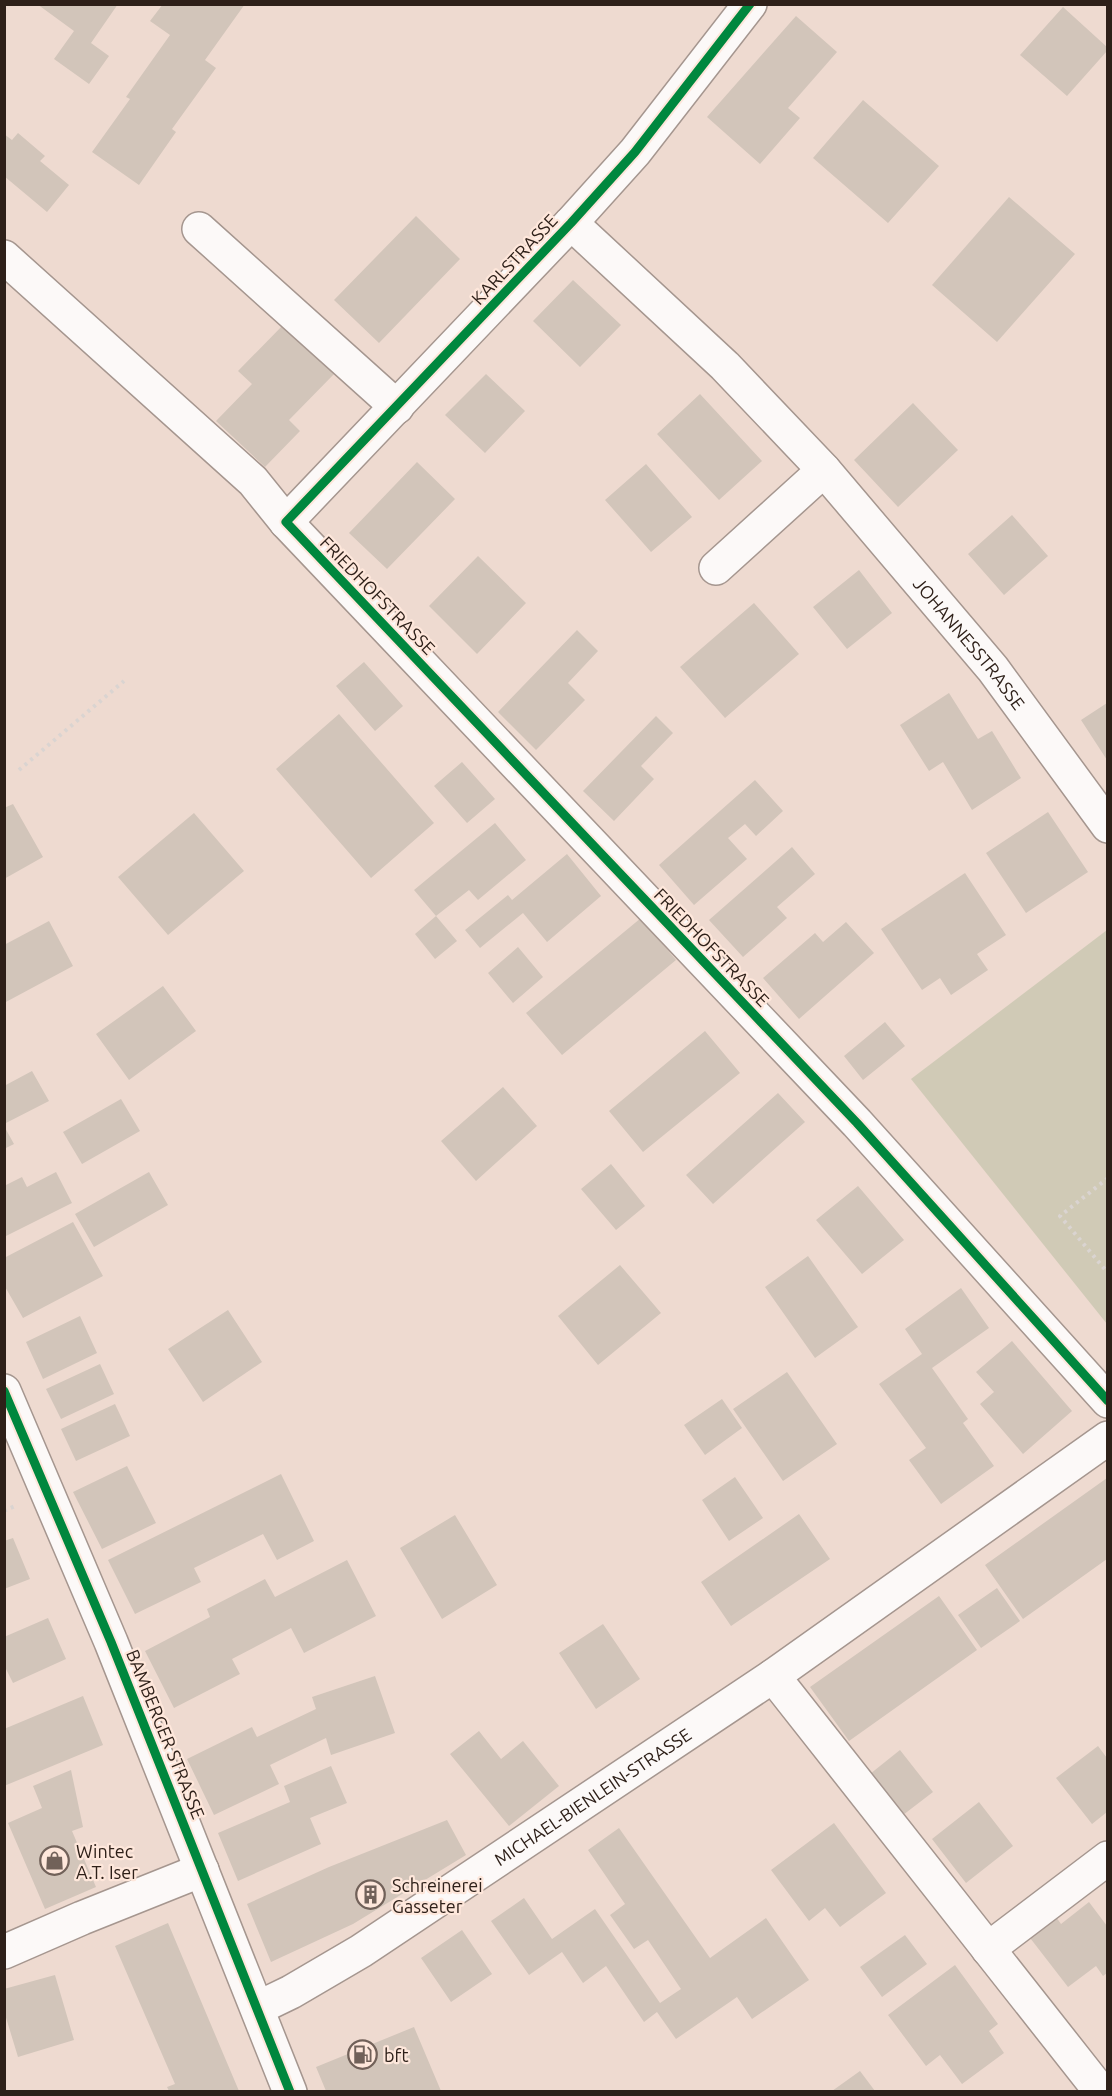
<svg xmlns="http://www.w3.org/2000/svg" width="1112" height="2096" viewBox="0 0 1112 2096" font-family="Ubuntu,sans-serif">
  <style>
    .green { fill: #d0cab6 }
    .building { fill: #d2c5ba }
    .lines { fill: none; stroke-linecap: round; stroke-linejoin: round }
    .minor-casing { stroke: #a5968f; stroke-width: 36 }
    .major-casing { stroke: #a5968f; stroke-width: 36 }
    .path { stroke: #dad4d1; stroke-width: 4; stroke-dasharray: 3 4.5; stroke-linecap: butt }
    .minor { stroke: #fcf9f8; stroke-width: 33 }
    .major { stroke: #fcf9f8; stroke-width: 33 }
    .cycleway-casing { stroke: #fee7db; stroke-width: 13 }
    .cycleway { stroke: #00873e; stroke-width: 9 }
    .labels { text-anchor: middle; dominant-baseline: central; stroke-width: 4.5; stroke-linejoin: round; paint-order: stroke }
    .street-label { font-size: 18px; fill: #2e2019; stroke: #fee7db }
    .poi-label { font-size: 18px; fill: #2e2019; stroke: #fee7db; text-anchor: start }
  </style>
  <rect width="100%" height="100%" fill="#eedad0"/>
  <path class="green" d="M1107,930V1324L911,1079Z"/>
  <path class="building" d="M37,4H118L91,43L109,56L89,84L54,59L74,31Z
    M163,4H245L205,60L216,68L172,129L176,132L139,185L92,152L130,99L126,97L170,35L150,21Z
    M1063,7L1107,47V51L1067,96L1020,55Z
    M796,16L837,52L788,108L800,118L760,164L707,117Z
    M863,100L939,166L888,223L813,158Z
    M18,133L45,156L40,161L69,185L47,212L4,176V134L12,140Z
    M1009,197L1075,254L997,342L932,285Z
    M416,216L460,259L379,343L334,300Z
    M573,280L621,325L580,367L533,321Z
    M285,323L336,372L289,420L300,431L265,467L216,421L252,384L238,371Z
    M486,374L525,411L485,453L445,415Z
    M700,394L762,461L719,500L657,434Z
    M913,403L958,450L898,507L854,460Z
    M417,462L455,499L387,569L349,533Z
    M646,464L692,517L651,552L605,500Z
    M1012,515L1048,556L1004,595L968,554Z
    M478,556L526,603L477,654L429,606Z
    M859,570L892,613L847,649L813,607Z
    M754,603L799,654L725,718L680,667Z
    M577,630L598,651L568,683L585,700L536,750L498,712Z
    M364,662L403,706L375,731L336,686Z
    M949,693L978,739L992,731L1021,778L972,810L943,762L929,771L900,725Z
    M1107,703V760L1081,720Z
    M339,714L434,823L371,878L276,769Z
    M656,716L673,733L641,766L654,779L614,821L583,791Z
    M462,762L495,799L467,823L434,786Z
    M755,780L783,811L756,836L745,824L728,838L747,859L694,905L659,865Z
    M13,804L43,857L4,879V808Z
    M1048,812L1088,872L1026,913L986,853Z
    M194,813L244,871L168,935L118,877Z
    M495,823L526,860L478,900L469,890L436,916L414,890Z
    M792,847L815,874L777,907L787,918L743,957L709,920Z
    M567,854L601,896L547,942L523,913L480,948L465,930L508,895L512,900Z
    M965,873L1006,935L977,954L988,970L951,995L940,978L922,990L881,929Z
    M436,916L457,941L435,959L415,934Z
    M641,918L676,960L562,1055L526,1013Z
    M49,921L73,966L4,1003V945Z
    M846,922L874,953L799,1019L763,978L815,933L823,942Z
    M518,947L543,977L513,1003L488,973Z
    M163,986L196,1031L129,1080L96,1034Z
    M885,1022L905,1046L863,1080L844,1056Z
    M705,1031L740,1073L643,1152L609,1111Z
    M32,1071L49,1101L4,1124V1086Z
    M503,1087L537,1126L476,1181L441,1141Z
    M778,1093L805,1122L713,1204L686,1175Z
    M121,1099L140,1131L82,1164L63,1132Z
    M4,1126L14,1144L4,1149Z
    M611,1164L645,1206L616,1230L581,1189Z
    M56,1172L72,1203L4,1237V1186L22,1177L27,1187Z
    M149,1172L168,1205L94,1247L75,1214Z
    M858,1186L904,1240L862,1274L816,1220Z
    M73,1222L103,1276L23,1318L4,1285V1258Z
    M808,1256L858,1327L815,1358L765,1287Z
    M620,1265L661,1313L598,1365L558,1316Z
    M961,1288L989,1328L932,1368L968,1419L963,1423L994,1466L941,1504L909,1460L926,1448L879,1384L922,1354L905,1329Z
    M228,1310L262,1362L203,1402L168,1349Z
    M80,1316L97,1353L43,1379L26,1342Z
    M1012,1341L1072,1411L1023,1454L980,1404L994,1392L976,1372Z
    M100,1364L114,1394L61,1419L46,1389Z
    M787,1372L837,1444L783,1481L733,1409Z
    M722,1399L742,1428L705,1455L684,1425Z
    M115,1404L130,1436L76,1461L61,1429Z
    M127,1466L156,1523L102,1549L73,1492Z
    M281,1474L314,1541L277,1560L263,1534L194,1568L201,1582L135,1614L108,1560Z
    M735,1477L763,1518L729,1541L702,1500Z
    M1107,1478V1559L1023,1619L985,1565Z
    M799,1514L830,1559L731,1626L701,1582Z
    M455,1515L497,1585L442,1619L400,1548Z
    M13,1538L30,1579L4,1589V1541Z
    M347,1560L376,1616L304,1653L291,1628L232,1659L240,1674L174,1708L145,1651L210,1617L207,1609L265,1579L275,1597Z
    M997,1588L1020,1621L981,1648L958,1615Z
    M939,1596L977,1650L849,1741L810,1687Z
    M48,1618L66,1659L13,1683L4,1665V1637Z
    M603,1624L640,1679L596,1709L559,1653Z
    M375,1676L395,1733L331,1755L326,1738L270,1765L279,1784L214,1815L187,1759L252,1727L257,1737L316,1709L312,1697Z
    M83,1696L103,1745L4,1786V1729Z
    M479,1731L501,1759L523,1741L559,1786L509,1826L450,1754Z
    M1098,1746L1107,1758V1812L1092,1824L1056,1778Z
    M900,1750L933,1792L903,1815L870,1774Z
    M331,1766L347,1803L310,1818L321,1844L238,1881L218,1833L290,1802L284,1786Z
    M71,1770L83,1827L72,1831L96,1887L45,1909L8,1823L42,1808L33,1786Z
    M979,1802L1013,1846L966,1883L932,1839Z
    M447,1820L466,1855L353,1924L271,1962L247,1904L329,1867Z
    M834,1823L886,1893L840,1927L825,1908L809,1921L771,1870Z
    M619,1828L710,1958L766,1918L809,1980L752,2019L737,1997L676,2039L657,2012L644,2022L606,1966L583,1983L562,1952L529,1975L491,1921L524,1898L552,1939L595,1909L660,2003L681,1989L648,1940L634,1949L610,1915L625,1904L588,1850Z
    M1089,1902L1107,1926V1973L1103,1976L1096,1966L1068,1987L1027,1934L1054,1914L1061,1924Z
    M168,1923L225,2058L239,2091H169L167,2087L175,2084L115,1946Z
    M462,1930L492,1974L451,2002L421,1958Z
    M905,1935L927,1964L882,1997L860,1967Z
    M955,1965L998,2024L989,2031L1004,2053L962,2084L940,2055L926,2066L888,2015Z
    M55,1975L74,2040L18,2057L4,2011V1989Z
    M414,2027L441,2091H326L316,2067Z
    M860,2071L875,2091H832Z"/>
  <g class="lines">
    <defs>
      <g id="minor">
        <path id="s1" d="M571,223L725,366L824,470L993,669L1108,826"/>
        <path d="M199,229L397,407"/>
        <path d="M4,257L253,481L286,522L857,1123L1108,1401"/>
        <path d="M286,522L571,223L635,152L750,4"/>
        <path d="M716,568L824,470"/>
        <path d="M773,1676L1101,2092"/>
        <path d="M988,1949L1108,1858"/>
        <path d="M4,1952L82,1918L202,1870"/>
        <path id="s2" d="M258,2008L291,1992L361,1951L773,1676L1108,1438"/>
      </g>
      <path id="major" d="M4,1391L111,1642L290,2092"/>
    </defs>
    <use href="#minor" class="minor-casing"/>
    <use href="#major" class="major-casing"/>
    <path class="path" d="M19,770L124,681
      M1108,1178L1060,1216L1108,1273
      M4,1511L15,1506"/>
    <use href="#minor" class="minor"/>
    <use href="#major" class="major"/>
    <defs>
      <path id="cycleway" d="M750,4L635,152L571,223L286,522L857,1123L1108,1401
        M4,1391L111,1642L290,2092"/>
    </defs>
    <use href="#cycleway" class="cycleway-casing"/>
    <use href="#cycleway" class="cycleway"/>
  </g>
  <defs>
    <symbol id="shop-ring" viewBox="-11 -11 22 22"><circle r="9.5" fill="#fee7db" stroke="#716159" stroke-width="1.5"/><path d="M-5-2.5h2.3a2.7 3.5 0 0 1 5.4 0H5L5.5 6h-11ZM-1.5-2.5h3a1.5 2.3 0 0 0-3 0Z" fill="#716159"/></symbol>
    <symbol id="building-ring" viewBox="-11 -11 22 22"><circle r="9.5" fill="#fee7db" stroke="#716159" stroke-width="1.5"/><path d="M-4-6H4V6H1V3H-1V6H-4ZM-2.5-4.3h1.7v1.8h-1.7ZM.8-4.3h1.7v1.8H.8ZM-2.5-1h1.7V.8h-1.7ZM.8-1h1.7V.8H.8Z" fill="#716159"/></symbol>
    <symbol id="fuel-ring" viewBox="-11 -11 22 22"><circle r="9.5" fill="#fee7db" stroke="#716159" stroke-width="1.5"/><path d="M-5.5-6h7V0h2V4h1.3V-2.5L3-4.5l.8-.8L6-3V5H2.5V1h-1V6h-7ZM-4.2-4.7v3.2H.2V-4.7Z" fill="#716159"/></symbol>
  </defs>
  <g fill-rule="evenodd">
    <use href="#shop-ring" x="38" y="1844" width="33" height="33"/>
    <use href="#building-ring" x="354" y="1878" width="33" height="33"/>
    <use href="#fuel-ring" x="346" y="2038" width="33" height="33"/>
  </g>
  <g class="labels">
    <g class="street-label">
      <text transform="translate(514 259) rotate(-47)">KARLSTRASSE</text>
      <text transform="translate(378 595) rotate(46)">FRIEDHOFSTRASSE</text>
      <text stroke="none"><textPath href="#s1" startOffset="580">JOHANNESSTRASSE</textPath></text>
      <text transform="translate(712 947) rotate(46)">FRIEDHOFSTRASSE</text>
      <text transform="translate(166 1734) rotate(68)">BAMBERGER STRASSE</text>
      <text stroke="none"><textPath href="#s2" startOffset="396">MICHAEL-BIENLEIN-STRASSE</textPath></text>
    </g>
    <g class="poi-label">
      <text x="76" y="1851">Wintec<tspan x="76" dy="21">A.T. Iser</tspan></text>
      <text x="392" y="1885">Schreinerei<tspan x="392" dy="21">Gasseter</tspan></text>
      <text x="384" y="2055">bft</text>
    </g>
  </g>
  <rect width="1112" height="2096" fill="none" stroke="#2e2019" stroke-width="12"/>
</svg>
